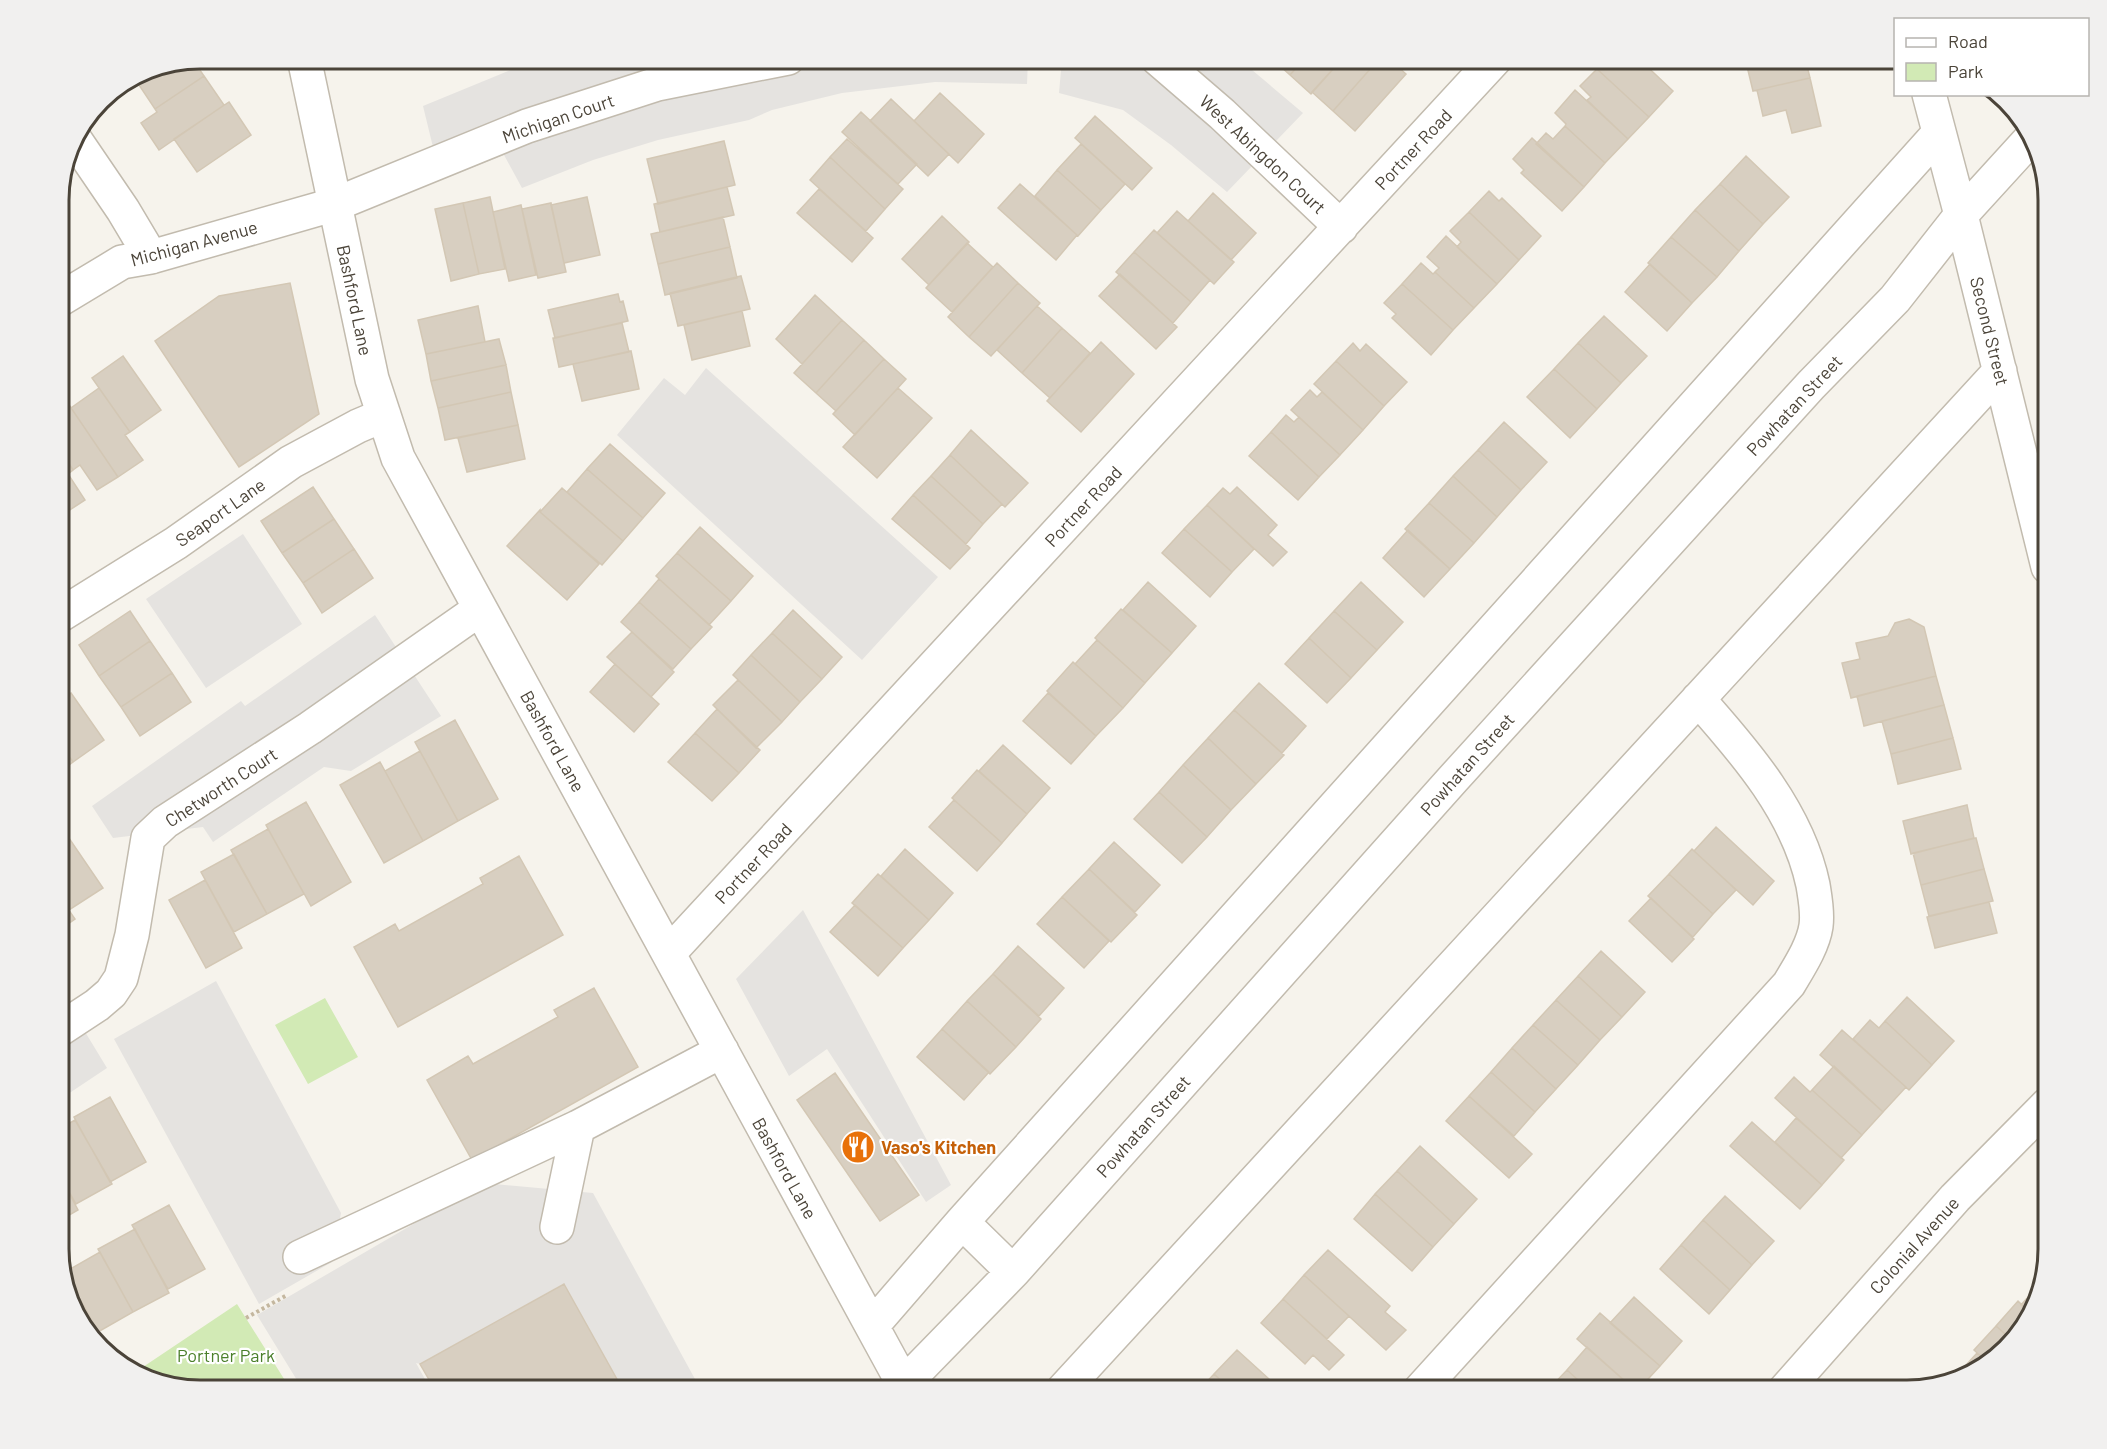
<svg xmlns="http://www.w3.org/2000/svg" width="2107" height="1449" viewBox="0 0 2107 1449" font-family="Barlow,sans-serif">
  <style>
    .green { fill: #d2eab5 }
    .parking { fill: #e5e3e0 }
    .building { fill: #d8cfc1; stroke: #d3c7b4; stroke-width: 1.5 }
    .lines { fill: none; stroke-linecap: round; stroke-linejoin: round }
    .minor-casing { stroke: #c2bbae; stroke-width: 36 }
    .path { stroke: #c4b79f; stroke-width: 4; stroke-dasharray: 3 3; stroke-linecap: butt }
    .minor { stroke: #fff; stroke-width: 33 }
    .labels { text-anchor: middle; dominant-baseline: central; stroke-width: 4.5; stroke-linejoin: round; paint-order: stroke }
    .street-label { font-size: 18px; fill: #4b4439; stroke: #fff }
    .food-label { font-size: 18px; font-weight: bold; fill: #c56008; stroke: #fff; text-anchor: start }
    .park-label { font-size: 18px; fill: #4a7f2a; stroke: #fff }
    .rim { fill: none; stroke: #4b4439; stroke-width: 3 }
  </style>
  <rect width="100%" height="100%" fill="#f6f3ec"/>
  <path class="green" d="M325,998L358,1057L308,1084L275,1025Z
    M237,1304L291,1390H200L137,1371Z"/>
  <path class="parking" d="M537,59H1028L1027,84L935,82L842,93L772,110L749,120L658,140L593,160L522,188L504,155L441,180L423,106Z
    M1062,59H1239L1303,113L1227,192L1171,145L1123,110L1059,93Z
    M706,368L938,577L862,660L617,435L664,378L685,395Z
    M243,534L302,624L206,688L146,599Z
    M375,615L441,716L351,771L324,767L213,842L203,827L113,838L92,806L241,701L245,706Z
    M803,910L951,1185L926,1202L827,1049L789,1076L736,979Z
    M216,981L341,1213L332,1262L259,1304L114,1039Z
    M59,989L107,1068L59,1100Z
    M484,1183L593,1193L701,1390H623L563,1284L420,1364L416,1363L431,1390H303L257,1315Z"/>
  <path class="building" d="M413,58H442L414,65Z
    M1271,58H1305L1290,75Z
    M1305,58H1343L1311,94L1290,75Z
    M1343,58H1380L1333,111L1312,92Z
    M1380,58H1388L1406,74L1355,131L1333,111Z
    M1606,58H1638L1673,91L1649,117L1597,69Z
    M1745,58H1805L1810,78L1753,91Z
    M193,60L204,76L155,109L135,79L152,68Z
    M152,68L130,83L129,81L146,69Z
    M1597,69L1649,117L1628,139L1587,100L1591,97L1580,86Z
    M204,76L224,105L159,150L141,123L157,112L155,109Z
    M1810,78L1821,126L1792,133L1786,110L1763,116L1757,90Z
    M1575,90L1628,139L1605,163L1565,126L1566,124L1555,113Z
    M940,93L984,134L958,163L914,121Z
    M891,99L949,154L928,176L870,121Z
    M229,102L251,135L197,172L174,139Z
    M861,112L917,164L898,184L842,132Z
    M1095,116L1152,168L1132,190L1075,138Z
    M1565,126L1605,163L1584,187L1536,144L1546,133L1553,139Z
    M1532,138L1584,187L1562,211L1521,173L1524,170L1513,159Z
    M847,139L903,189L885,209L830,157Z
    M724,141L735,185L658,204L647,159Z
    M1081,144L1125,184L1101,210L1057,170Z
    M1746,156L1789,197L1763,224L1720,184Z
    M830,157L885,209L866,231L810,180Z
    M1057,170L1101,210L1078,236L1035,196Z
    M1020,184L1077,235L1056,260L998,208Z
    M1720,184L1763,224L1739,251L1695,210Z
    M727,187L734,215L660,232L654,204Z
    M819,189L873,238L852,262L797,213Z
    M1489,191L1499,201L1502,198L1541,236L1519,260L1469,212Z
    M1213,193L1256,233L1231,260L1188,221Z
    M490,197L505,269L479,274L463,203Z
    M587,197L600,255L564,263L551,205Z
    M463,203L479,274L451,281L435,209Z
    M551,203L566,272L538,278L522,209Z
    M521,205L536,275L509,281L493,212Z
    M1695,210L1739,251L1717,277L1671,237Z
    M1177,211L1234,262L1214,284L1157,233Z
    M1469,212L1519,260L1497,284L1457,247L1461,242L1450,231Z
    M942,216L969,242L929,285L902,259Z
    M723,217L730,247L658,264L651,234Z
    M1154,230L1210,280L1191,302L1134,252Z
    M1446,236L1497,284L1474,308L1435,272L1439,268L1427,257Z
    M1671,237L1717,277L1692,303L1648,263Z
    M967,243L993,267L952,312L926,288Z
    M730,247L737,278L665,295L658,264Z
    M1134,252L1191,302L1173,323L1116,272Z
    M997,263L1018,283L969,337L948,317Z
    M1421,263L1433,274L1435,272L1474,308L1453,330L1402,284Z
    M1650,264L1692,303L1667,331L1625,292Z
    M1120,274L1177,327L1156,349L1099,296Z
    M741,276L750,309L678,326L670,293Z
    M290,283L319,414L239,467L155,341L219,296Z
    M1018,283L1040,303L991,356L969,337Z
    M1402,284L1453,330L1431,355L1392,318L1396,314L1384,303Z
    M618,294L620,302L623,301L628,321L555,338L548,310Z
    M815,295L842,320L802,364L776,339Z
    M478,306L485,342L426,354L418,320Z
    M1037,306L1062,328L1022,373L997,350Z
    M742,311L750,346L692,360L684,325Z
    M1604,316L1647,356L1621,383L1578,343Z
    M842,320L864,340L816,393L794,373Z
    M622,323L629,352L559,367L553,338Z
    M1062,328L1090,353L1050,398L1022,373Z
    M499,339L506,365L431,381L426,354Z
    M864,340L884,359L836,411L816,393Z
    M1101,342L1134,374L1081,432L1047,401Z
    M1353,343L1360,351L1366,344L1407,382L1384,406L1336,361Z
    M1578,343L1621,383L1597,409L1554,369Z
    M631,351L639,389L582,401L573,364Z
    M123,356L161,410L130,432L92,378Z
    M884,359L906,379L855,435L833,414Z
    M1336,361L1384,406L1363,430L1314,384Z
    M506,365L511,392L438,408L431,381Z
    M1554,369L1597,409L1570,438L1527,397Z
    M99,388L130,432L125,435L143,460L118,477L71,408Z
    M898,388L932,418L877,478L843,447Z
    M1310,390L1317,397L1322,392L1363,430L1340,455L1291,410Z
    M511,392L518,425L445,440L438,408Z
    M65,399L118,477L97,490L80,465L73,470L59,448V402Z
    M1286,415L1294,422L1299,417L1340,455L1319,477L1271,432Z
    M1504,422L1547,462L1521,490L1478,450Z
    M518,425L525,459L467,472L458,438Z
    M971,430L1028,483L1005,507L950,455Z
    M1271,432L1319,477L1298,500L1249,456Z
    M610,444L665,493L643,518L587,469Z
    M59,448L73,470L68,474L85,500L62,515L59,511Z
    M1478,450L1521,490L1497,517L1453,476Z
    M950,455L1002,504L983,524L931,476Z
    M587,469L643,518L623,541L567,492Z
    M931,476L983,524L966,544L913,495Z
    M1453,476L1497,517L1474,543L1429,503Z
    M313,487L334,519L282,553L261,521Z
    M1237,487L1277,525L1268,535L1287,552L1273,566L1207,505L1223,488L1230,494Z
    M562,488L623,541L602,565L540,512Z
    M913,495L970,548L950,569L892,519Z
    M1429,503L1474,543L1450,569L1405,529Z
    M1207,505L1254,549L1232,572L1184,529Z
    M540,510V512L599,564L567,600L507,546Z
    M334,519L354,549L303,583L282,553Z
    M700,527L753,576L731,601L677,553Z
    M1184,529L1232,572L1210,597L1162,553Z
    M1408,530L1450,569L1424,597L1383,558Z
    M354,549L373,578L322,613L303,583Z
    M677,553L731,601L709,625L656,576Z
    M659,579L712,627L691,649L639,602Z
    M1148,582L1196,626L1172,653L1123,610Z
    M1361,582L1403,622L1377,650L1334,611Z
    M639,602L691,649L673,669L621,622Z
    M1121,609L1172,653L1145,683L1095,638Z
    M793,610L842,657L822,679L772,633Z
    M130,611L150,641L99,676L79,645Z
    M1334,611L1377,650L1351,678L1309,638Z
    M1909,619L1924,627L1936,676L1851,698L1842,663L1860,659L1856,643L1888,636L1895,623Z
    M632,632L674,672L651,697L607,657Z
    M772,633L822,679L800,702L751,655Z
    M1309,638L1351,678L1327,703L1285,664Z
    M1097,640L1145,683L1123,708L1075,664Z
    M150,641L172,673L121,707L99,676Z
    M751,655L800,702L782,722L733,675Z
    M1073,662L1123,708L1096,736L1047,691Z
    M615,664L659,704L634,732L590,692Z
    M172,673L191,702L140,736L121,707Z
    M1936,676L1944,705L1864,726L1857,696Z
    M738,680L782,722L756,748L713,705Z
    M1259,683L1306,726L1282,753L1234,710Z
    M71,693L104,740L73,762L59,742V701Z
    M1048,693L1096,736L1071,764L1023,721Z
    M1944,705L1953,738L1891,754L1882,721Z
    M717,709L760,750L739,773L695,733Z
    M1234,710L1284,755L1256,784L1208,738Z
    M455,720L498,799L458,821L415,742Z
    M695,733L739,773L712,801L668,762Z
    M1208,738L1256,784L1231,810L1183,765Z
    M1953,738L1961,769L1898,784L1891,754Z
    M59,742L73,762L59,772Z
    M1003,745L1050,788L1027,814L979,771Z
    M420,751L458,821L423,841L385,771Z
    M380,762L423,841L384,863L340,785Z
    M1183,765L1231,810L1207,837L1159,792Z
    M977,770L1027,814L1002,843L952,798Z
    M1159,792L1207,837L1182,863L1134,819Z
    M954,800L1002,843L977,871L929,827Z
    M306,802L351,882L311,906L266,825Z
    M1967,805L1974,838L1911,854L1903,821Z
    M60,825L103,888L69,910L59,896Z
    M1716,827L1774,881L1753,905L1694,851Z
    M268,829L304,894L267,914L231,850Z
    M1976,838L1984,869L1921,885L1913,853Z
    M1114,842L1160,885L1135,912L1089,869Z
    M905,849L953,893L929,920L881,876Z
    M1692,849L1736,890L1713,914L1669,874Z
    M234,854L267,914L234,932L201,872Z
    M519,856L563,935L398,1027L354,947L395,924L399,931L483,884L480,878Z
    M1089,869L1137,915L1111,942L1062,897Z
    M1984,869L1993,901L1929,916L1921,885Z
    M878,874L929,920L903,948L852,903Z
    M1669,874L1713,914L1693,937L1648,896Z
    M205,880L242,948L206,968L169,900Z
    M59,896L75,919L59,930Z
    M1062,897L1109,941L1084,968L1037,924Z
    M1651,898L1694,939L1672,962L1629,921Z
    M1989,902L1997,933L1935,948L1927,917Z
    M855,905L903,948L878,976L830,932Z
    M1018,946L1064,988L1039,1016L993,974Z
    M1601,951L1645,992L1622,1017L1578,976Z
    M993,974L1041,1019L1016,1047L967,1001Z
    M1578,976L1622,1017L1600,1040L1556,1000Z
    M594,988L638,1067L472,1160L427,1080L468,1056L473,1064L558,1017L554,1010Z
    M1907,997L1954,1041L1932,1065L1885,1021Z
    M1556,1000L1600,1040L1578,1065L1533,1025Z
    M967,1001L1016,1047L990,1074L942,1029Z
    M1870,1020L1879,1028L1885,1021L1932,1065L1909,1090L1853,1039Z
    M1533,1025L1578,1065L1556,1089L1512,1048Z
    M942,1029L989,1072L964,1100L917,1057Z
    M1842,1030L1906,1087L1883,1112L1820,1055Z
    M1512,1048L1556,1089L1535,1112L1491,1072Z
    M1834,1066L1883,1112L1862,1135L1812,1090Z
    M1491,1072L1535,1112L1514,1136L1469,1096Z
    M835,1073L919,1195L880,1221L797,1100Z
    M1794,1077L1810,1092L1812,1090L1862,1135L1841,1158L1775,1098Z
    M1469,1096L1532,1154L1509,1178L1446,1121Z
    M110,1097L146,1162L110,1182L74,1117Z
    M1796,1118L1844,1160L1822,1185L1775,1142Z
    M75,1120L112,1184L76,1204L59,1174V1129Z
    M1752,1122L1822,1185L1800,1209L1730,1146Z
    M1420,1146L1477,1199L1454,1224L1397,1171Z
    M1397,1171L1454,1224L1433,1247L1375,1194Z
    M59,1174L78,1210L59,1221Z
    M1375,1194L1433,1247L1412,1271L1354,1219Z
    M1725,1196L1774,1241L1752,1265L1703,1220Z
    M169,1205L205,1269L168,1289L132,1225Z
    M1703,1220L1752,1265L1730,1290L1681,1245Z
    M135,1229L169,1293L133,1312L98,1249Z
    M1681,1245L1730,1290L1709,1314L1660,1269Z
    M1328,1250L1390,1306L1385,1312L1406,1330L1386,1350L1304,1275Z
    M100,1252L133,1312L98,1332L65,1272Z
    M1304,1275L1349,1316L1327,1339L1283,1299Z
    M68,1278L103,1342L100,1344L77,1319L65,1280Z
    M564,1284L623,1390H435L420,1364Z
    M2037,1287L2029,1312L2021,1305Z
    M1634,1297L1682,1341L1660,1366L1610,1323Z
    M1283,1299L1344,1355L1329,1370L1313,1355L1305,1364L1261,1323Z
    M2018,1301L2029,1312L2024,1328L2012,1340L1996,1326Z
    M1600,1313L1660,1366L1638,1390H1635L1577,1339Z
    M1996,1326L2012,1340L1987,1362L1974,1350Z
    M1587,1347L1635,1390H1589L1567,1370Z
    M1237,1350L1281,1390H1231L1214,1374Z
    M1977,1353L1987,1362L1977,1372L1957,1377L1956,1376Z
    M1567,1370L1589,1390H1548Z
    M1214,1374L1231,1390H1199Z"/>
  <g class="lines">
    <defs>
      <path id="minor" d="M304,58L372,379L398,458L904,1385
        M1157,58L1222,114L1341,227
        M1929,94L1961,215L2048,567
        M74,138L123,210L151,257
        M59,300L122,262L151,257L336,204L527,126L657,84L788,58
        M59,616L176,543L291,462L358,426L384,415
        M669,953L1496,58
        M59,1030L97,1005L111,993L121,978L132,935L148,838L165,822L310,728L480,609
        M962,1222L1013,1272
        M557,1227L578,1127L722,1051
        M300,1257L578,1127
        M872,1326L962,1222L1939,133
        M898,1390L1013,1272L1453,779L1811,385L1895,299L1961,215L2033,136
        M1063,1390L2000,371
        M1420,1390L1789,984C1799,967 1813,946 1816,926C1818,912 1815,898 1813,885C1798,813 1746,753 1698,699
        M1785,1390L1955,1198L2048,1104"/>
    </defs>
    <use href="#minor" class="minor-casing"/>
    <path class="path" d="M246,1318L287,1295"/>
    <use href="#minor" class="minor"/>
  </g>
  <defs>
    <symbol id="restaurant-disc" viewBox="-11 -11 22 22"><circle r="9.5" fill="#e8710a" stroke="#fff"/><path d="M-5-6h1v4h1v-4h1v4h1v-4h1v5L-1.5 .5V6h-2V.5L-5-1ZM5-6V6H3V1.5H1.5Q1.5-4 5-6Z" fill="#fff"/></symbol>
  </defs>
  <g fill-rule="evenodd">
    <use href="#restaurant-disc" x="839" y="1128" width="38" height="38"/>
  </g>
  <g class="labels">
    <g class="street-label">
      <text transform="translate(558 118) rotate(-19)">Michigan Court</text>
      <text transform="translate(1413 149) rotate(-47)">Portner Road</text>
      <text transform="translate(1263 154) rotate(43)">West Abingdon Court</text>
      <text transform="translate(194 243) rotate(-15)">Michigan Avenue</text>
      <text transform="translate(355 300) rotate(78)">Bashford Lane</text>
      <text transform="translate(1990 331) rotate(76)">Second Street</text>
      <text transform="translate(1794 405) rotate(-47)">Powhatan Street</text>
      <text transform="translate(1083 506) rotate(-47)">Portner Road</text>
      <text transform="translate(220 512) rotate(-35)">Seaport Lane</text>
      <text transform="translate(553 741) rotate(61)">Bashford Lane</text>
      <text transform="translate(1467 764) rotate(-48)">Powhatan Street</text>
      <text transform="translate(221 787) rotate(-33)">Chetworth Court</text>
      <text transform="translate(753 863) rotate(-47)">Portner Road</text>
      <text transform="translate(1143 1126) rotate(-48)">Powhatan Street</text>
      <text transform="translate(785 1168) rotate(61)">Bashford Lane</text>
      <text transform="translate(1914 1245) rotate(-48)">Colonial Avenue</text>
    </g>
    <g class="food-label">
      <text x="881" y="1147">Vaso's Kitchen</text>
    </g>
    <g class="park-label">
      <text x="226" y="1355">Portner Park</text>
    </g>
  </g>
  <path d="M0 0H2107V1449H0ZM200 69H1907A131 131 0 0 1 2038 200V1249A131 131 0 0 1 1907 1380H200A131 131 0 0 1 69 1249V200A131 131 0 0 1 200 69Z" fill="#f1f0ef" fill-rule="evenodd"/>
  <path class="rim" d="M200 69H1907A131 131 0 0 1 2038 200V1249A131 131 0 0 1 1907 1380H200A131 131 0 0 1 69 1249V200A131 131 0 0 1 200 69Z"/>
  <rect x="1894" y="18" width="195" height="78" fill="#ffffff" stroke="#b7b4b0" stroke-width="1.5"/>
  <rect x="1906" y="38" width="30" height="9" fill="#ffffff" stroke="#b7b4b0" stroke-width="1.5"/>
  <text x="1948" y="48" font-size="18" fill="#4b4439">Road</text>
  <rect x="1906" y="63" width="30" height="18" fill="#d2eab5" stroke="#b7b4b0" stroke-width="1.5"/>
  <text x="1948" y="78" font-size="18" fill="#4b4439">Park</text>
</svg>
